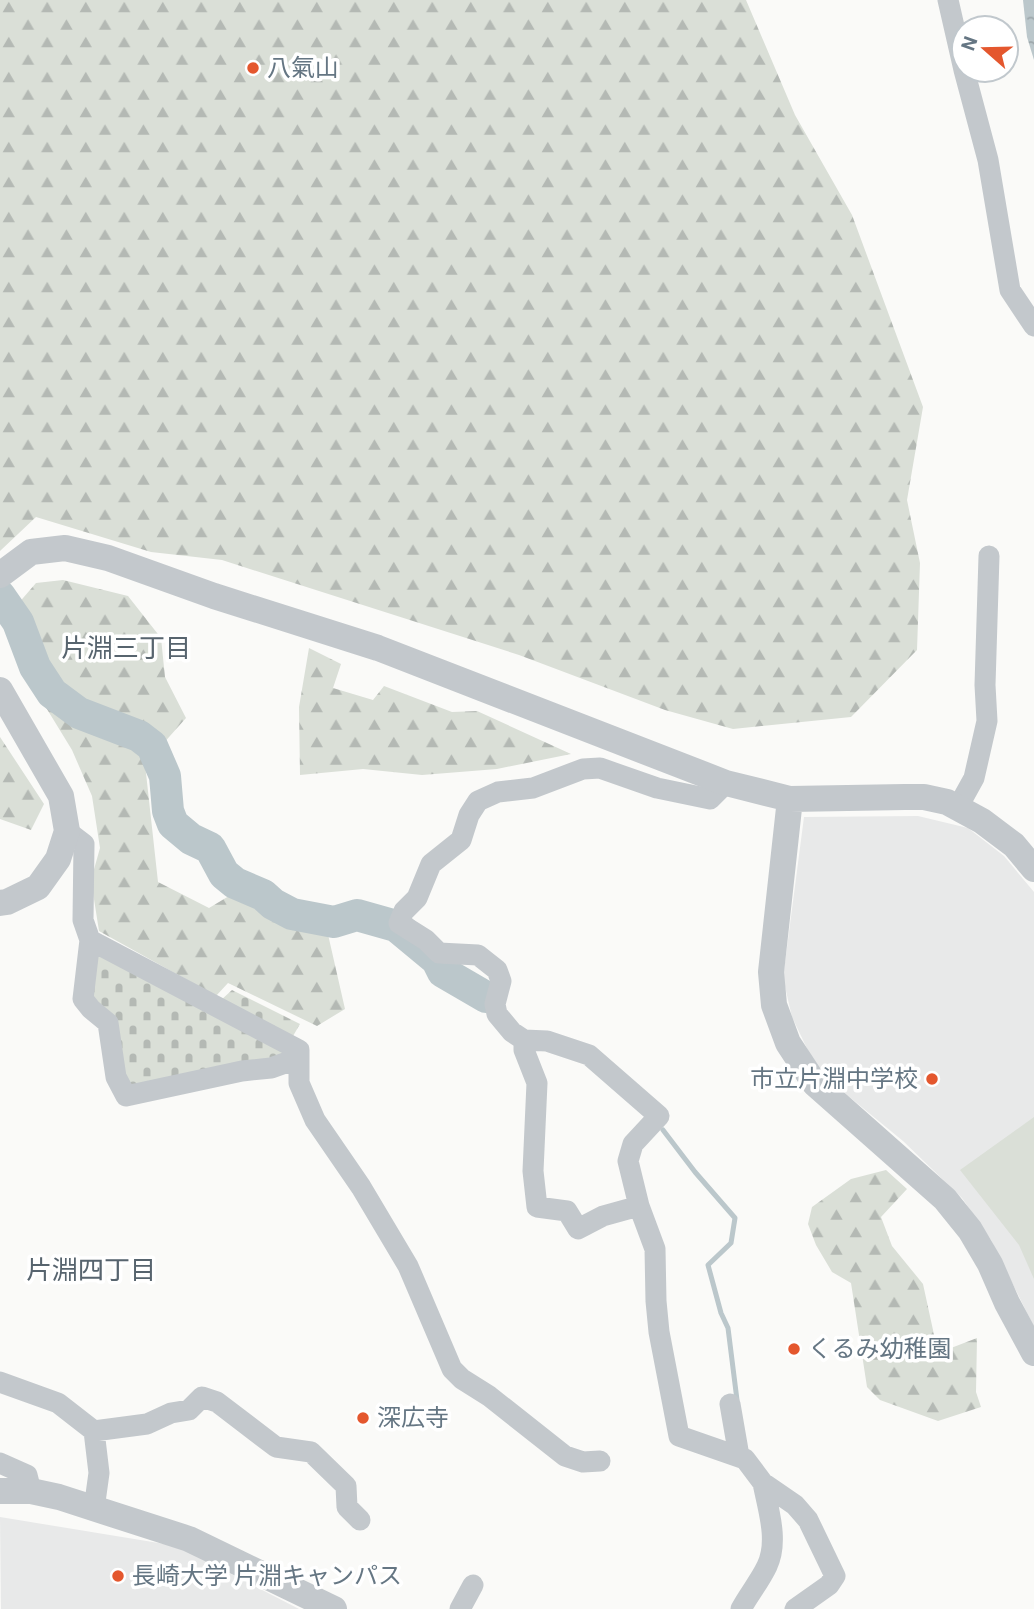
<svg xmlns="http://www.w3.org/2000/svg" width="1034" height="1609" viewBox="0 0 1034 1609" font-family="Roboto,'Noto Sans JP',sans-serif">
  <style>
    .built { fill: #e8e9e9 }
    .forest { fill: url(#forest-firs) }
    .cemetery { fill: url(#cemetery-stones) }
    .garden { fill: #dadfd7 }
    .water { fill: url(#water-ripples) }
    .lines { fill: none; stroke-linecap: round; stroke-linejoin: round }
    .stream { stroke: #bbc7cb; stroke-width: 5 }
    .river { stroke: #bbc7cb; stroke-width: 32 }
    .minor { stroke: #c3c8cc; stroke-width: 21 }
    .tertiary { stroke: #c3c8cc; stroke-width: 26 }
    .poi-dot { fill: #e4572e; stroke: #fff; stroke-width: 2.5 }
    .labels { text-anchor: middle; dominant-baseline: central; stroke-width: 7; stroke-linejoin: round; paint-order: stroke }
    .poi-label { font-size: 24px; fill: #657683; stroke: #fff; text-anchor: start }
    .neighbourhood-label { font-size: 26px; fill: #57646e; stroke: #fff }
  </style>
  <defs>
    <pattern id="forest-firs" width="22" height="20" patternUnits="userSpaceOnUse" patternTransform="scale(1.75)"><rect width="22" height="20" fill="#dadfd7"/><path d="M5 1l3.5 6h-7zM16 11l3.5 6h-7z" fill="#b4b9b4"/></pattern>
    <pattern id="cemetery-stones" width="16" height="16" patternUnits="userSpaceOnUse" patternTransform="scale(1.75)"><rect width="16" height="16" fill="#dadfd7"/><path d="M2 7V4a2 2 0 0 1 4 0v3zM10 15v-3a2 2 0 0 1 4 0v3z" fill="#b4b9b4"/></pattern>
    <pattern id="water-ripples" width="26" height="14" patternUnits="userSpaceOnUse" patternTransform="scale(1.75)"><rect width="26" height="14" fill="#bbc7cb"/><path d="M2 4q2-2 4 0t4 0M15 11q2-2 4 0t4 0" fill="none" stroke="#9ca6aa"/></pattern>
  </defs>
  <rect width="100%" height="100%" fill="#fafaf8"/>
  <path class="built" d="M918,816L968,828L1004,856L1034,892V1327L991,1240L962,1198L903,1141L847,1095L814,1063L792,1017L783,978L804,817Z
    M0,1517L177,1546L299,1609H1Z"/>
  <path class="forest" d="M0,0H746L795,115L852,215L923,407L907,500L920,563L917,650L851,717L733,729L665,710L519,655L222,560L151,552L36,517L0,551Z
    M63,580L128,596L161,638L165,677L186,718L145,764L158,882L209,908L239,890L300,926L327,930L345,1009L317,1026L228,983L216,996L99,931L91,880L100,848L92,796L72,750L20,665L8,635L17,605L36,583Z
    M309,648L341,664L333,688L373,700L384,686L452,712L477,711L571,754L497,769L422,775L363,769L300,775L299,707Z
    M0,737L44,804L31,830L0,819Z
    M886,1170L907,1189L881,1217L892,1246L923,1284L938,1353L977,1338L976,1392L981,1407L938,1421L880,1400L867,1387L851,1283L832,1272L816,1245L808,1224L812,1207L851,1179Z"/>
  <path class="cemetery" d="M95,952L208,1012L232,990L300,1024L282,1055L132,1089L88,999Z"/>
  <path class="garden" d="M1034,1117V1279L1019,1245L960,1170Z"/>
  <path class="water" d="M1023,0H1034V60L1027,37Z"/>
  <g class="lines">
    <path class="stream" d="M663,1130L695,1172L735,1218L731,1243L708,1265L721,1313L728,1328L737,1400"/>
    <path class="river" d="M0,596L18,622L35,667L52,693L79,713L139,736L152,746L165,776L168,811L173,824L191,839L210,848L224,874L235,883L263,895L273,904L292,914L334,922L357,915L396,926L437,960L443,972L486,997"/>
    <path class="minor" d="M948,0L964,70
      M964,70L988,160L1010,290L1034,326
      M726,783L710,799L657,788L600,768L583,769L533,788L498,792L478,801L469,815L461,840L431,864L417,898L404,911L399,923L426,940L439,953L478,955L497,970L501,981L495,1004L497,1014L512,1032L524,1040L547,1041L589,1055L659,1116L633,1144L628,1161L639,1206L655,1249L656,1301L659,1332L679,1436L745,1459L763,1483L795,1505L808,1520L835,1576L829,1585L795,1609
      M958,807L974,778L987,721L985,685L989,556
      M67,831L84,844L83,920L90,940L83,999L91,1009L108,1023L116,1077L126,1096L242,1071L271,1068L299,1058
      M90,940L299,1050V1083L315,1120L361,1187L408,1266L452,1369L462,1379L489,1396L565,1456L583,1462L600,1461
      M524,1040V1050L537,1083L533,1171L537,1207L567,1211L578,1229L603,1216L639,1206
      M0,1382L58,1403L94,1431L147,1424L171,1413L189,1410L202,1397L217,1402L276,1447L311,1452L346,1486L347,1507L360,1520
      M730,1404L739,1456
      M94,1431L99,1473L94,1509
      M0,1463L27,1475L31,1491
      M460,1609L473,1585
      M741,1609C749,1594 760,1581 767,1566C779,1541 768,1509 763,1483"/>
    <path class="tertiary" d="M0,575L31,552L65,548L108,558L214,596L378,648L726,783L790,799L905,797H924L947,802L982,821L1014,845L1034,869
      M0,690L61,796L67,831L58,859L38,887L7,902L0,903
      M790,799L771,972L774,1005L788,1043L815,1084L945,1199L970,1230L990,1264L1007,1303L1034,1353
      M0,1491H31L59,1497L189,1539L334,1609"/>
  </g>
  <g class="poi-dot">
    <circle cx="253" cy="68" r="7"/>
    <circle cx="932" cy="1079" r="7"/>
    <circle cx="794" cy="1349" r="7"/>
    <circle cx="363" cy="1418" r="7"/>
    <circle cx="118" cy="1576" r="7"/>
  </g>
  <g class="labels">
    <g class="poi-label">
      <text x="267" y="68">八氣山</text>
      <text x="918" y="1079" text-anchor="end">市立片淵中学校</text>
      <text x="808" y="1349">くるみ幼稚園</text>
      <text x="377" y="1418">深広寺</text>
      <text x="132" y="1576">長崎大学 片淵キャンパス</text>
    </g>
    <g class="neighbourhood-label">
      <text x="126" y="648">片淵三丁目</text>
      <text x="91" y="1270">片淵四丁目</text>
    </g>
  </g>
  <g transform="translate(985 49) rotate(290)"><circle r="33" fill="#ffffff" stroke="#c1c8cd" stroke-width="2"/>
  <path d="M0-5L12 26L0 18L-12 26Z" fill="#e4572e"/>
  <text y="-10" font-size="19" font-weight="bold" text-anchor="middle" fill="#657683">N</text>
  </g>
</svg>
